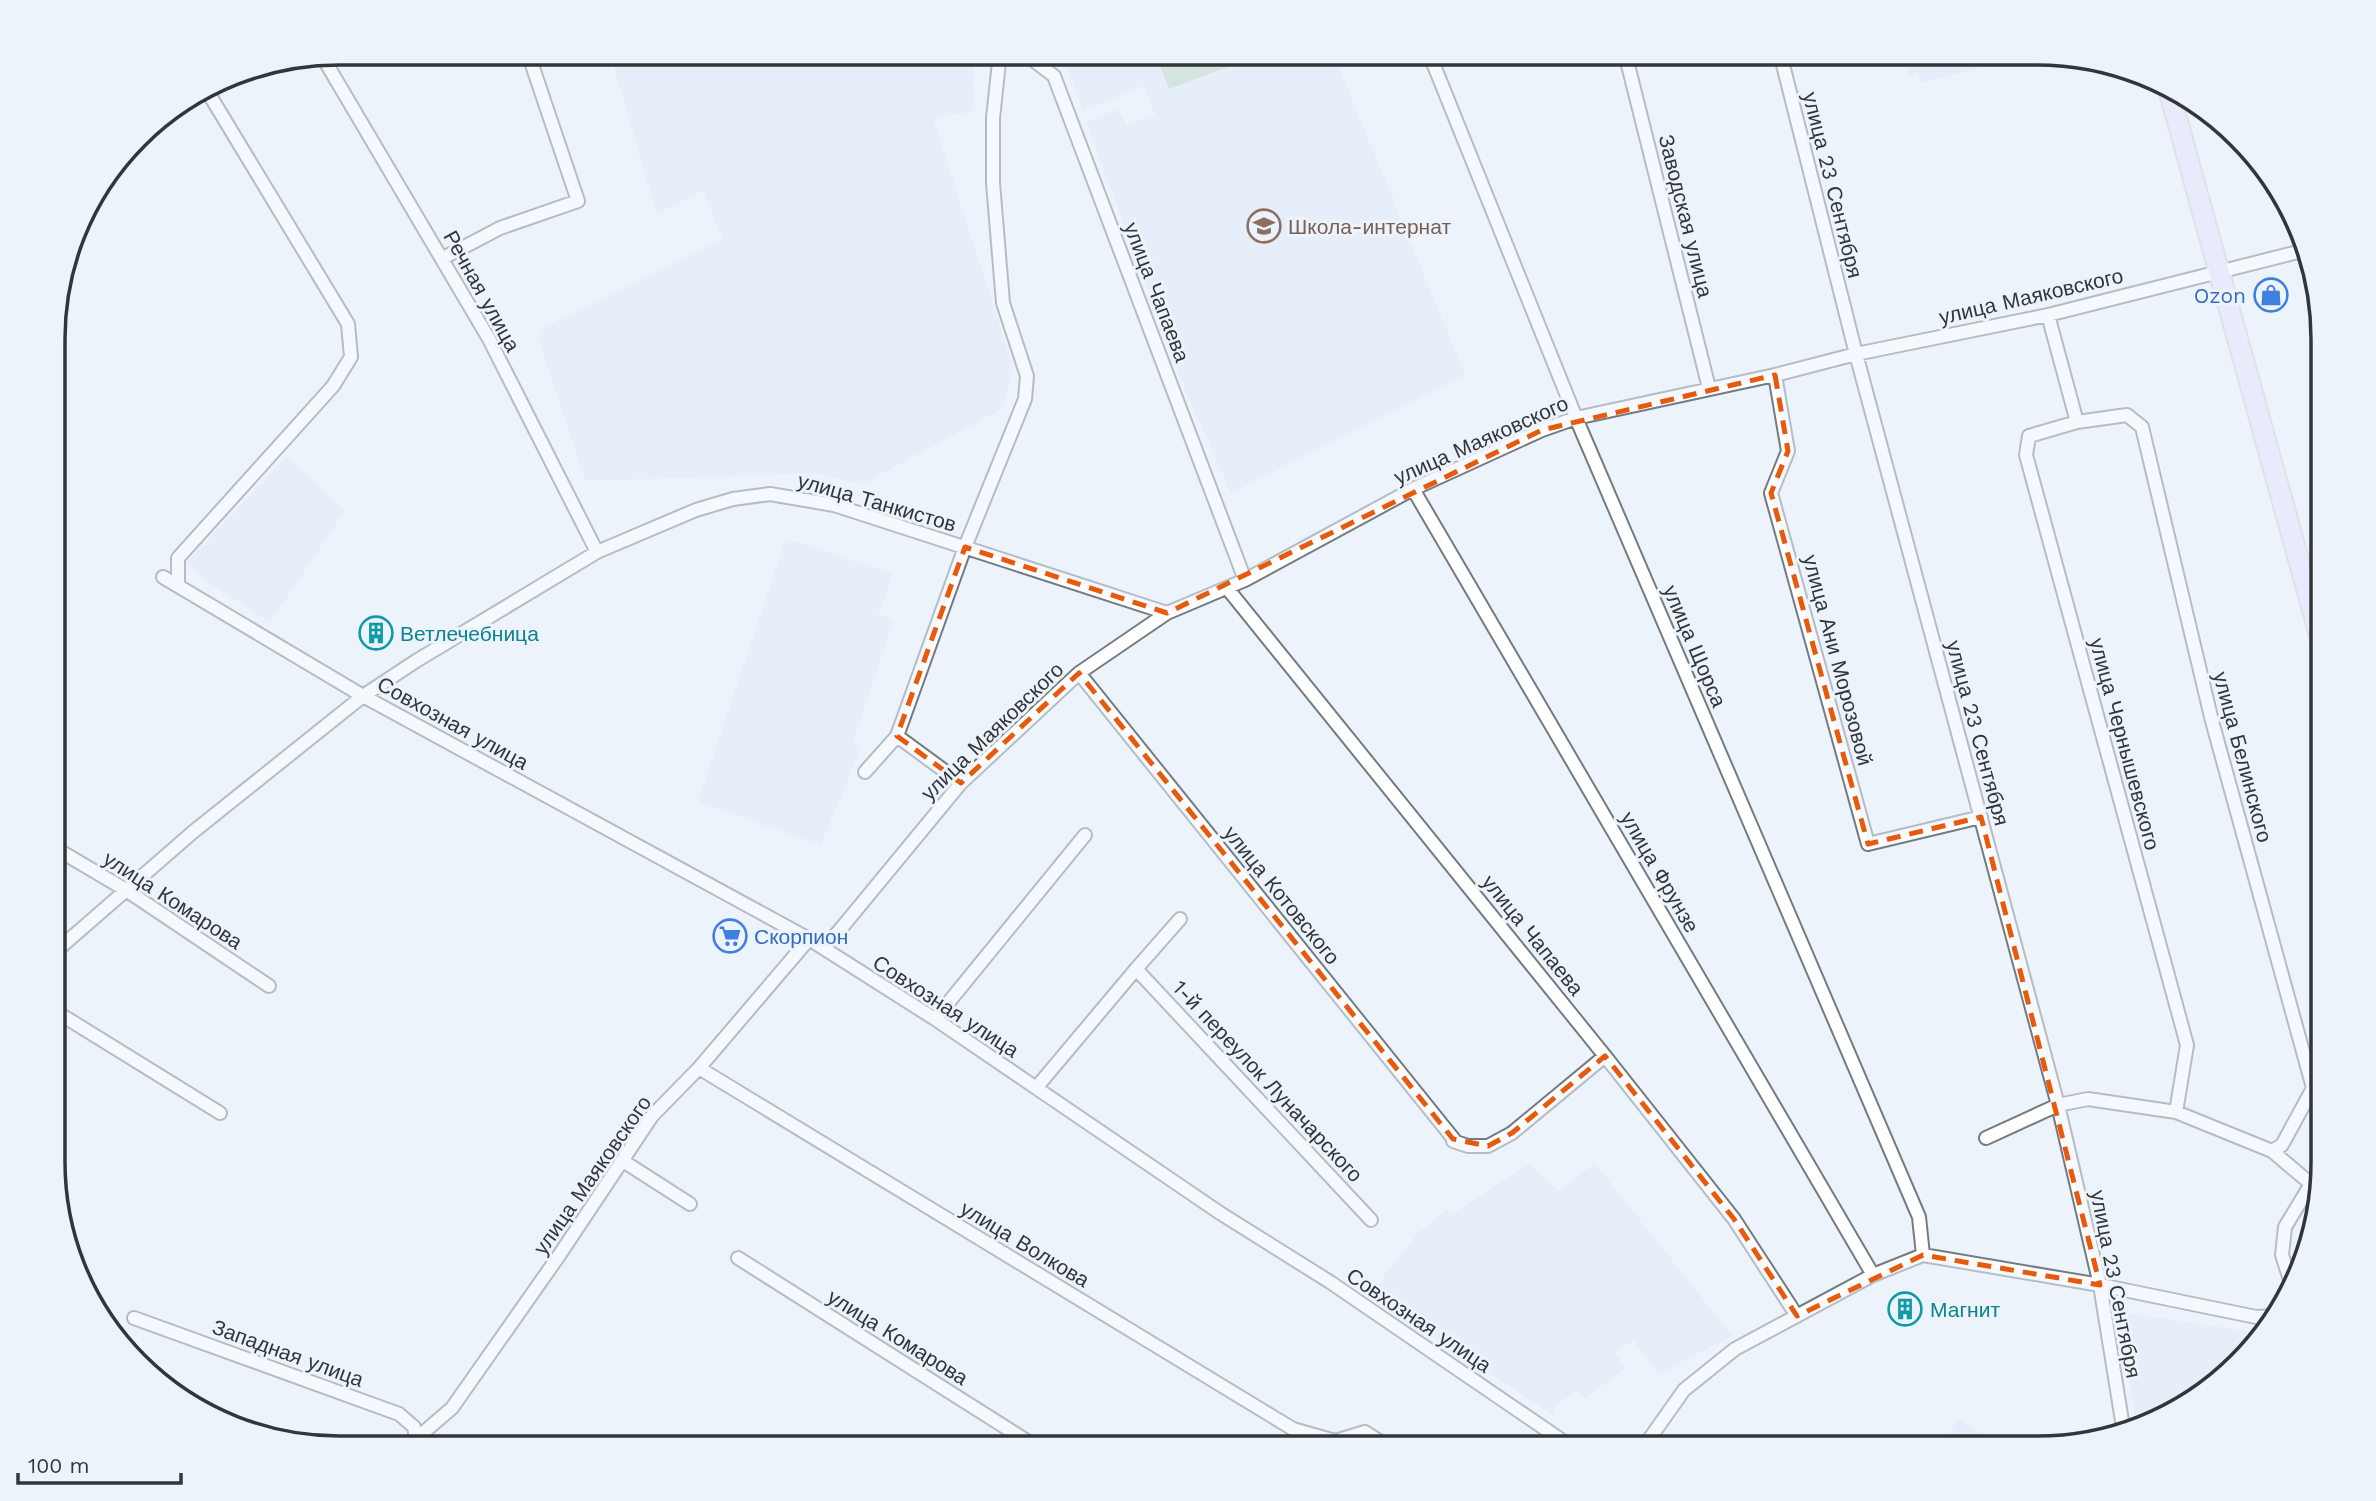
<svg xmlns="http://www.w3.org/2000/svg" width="2376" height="1501" viewBox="0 0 2376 1501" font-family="'Work Sans',sans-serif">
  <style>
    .built { fill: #dde9f7 }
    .green { fill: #bbd2bb }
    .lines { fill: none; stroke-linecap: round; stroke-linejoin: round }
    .minor-casing { stroke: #747b82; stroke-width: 16 }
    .primary-casing { stroke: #cecfcf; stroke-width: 23 }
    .minor { stroke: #fff; stroke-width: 12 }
    .primary { stroke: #e4e0fa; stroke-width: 19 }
    .marked { fill: none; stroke: #e8590c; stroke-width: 5; stroke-dasharray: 14 9; stroke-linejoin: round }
    .labels { text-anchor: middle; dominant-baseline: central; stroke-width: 6; stroke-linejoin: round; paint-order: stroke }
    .street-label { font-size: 21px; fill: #333639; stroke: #ecf3fb }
    .education-label { font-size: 21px; fill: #785e54; stroke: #ecf3fb; text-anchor: start }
    .shop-label { font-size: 21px; fill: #366cbe; stroke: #ecf3fb; text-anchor: end }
    .culture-label { font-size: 21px; fill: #0d838f; stroke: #ecf3fb; text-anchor: start }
    .rim { fill: none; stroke: #333639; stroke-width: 3.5 }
  </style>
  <rect width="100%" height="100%" fill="#ecf3fb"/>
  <path class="built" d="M610,53H987V55L975,60L972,112L933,118L1013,367L1002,409L862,484L815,473L595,481L584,478L539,339L541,329L723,239L703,191L657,214Z
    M1062,53H1333L1465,375L1231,493L1186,392L1086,122L1118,109L1127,126L1155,115L1145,86L1083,110Z
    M1873,53H2037L1921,83L1918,74L1909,75L1905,64L1876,67Z
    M287,456L345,511L270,622L203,579L195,570L185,564Z
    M786,539L892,573L879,615L894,620L853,743L861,746L821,845L698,802Z
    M1595,1163L1732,1336L1658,1374L1633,1340L1615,1353L1626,1368L1584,1399L1577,1389L1557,1405L1553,1415L1370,1294L1417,1234L1447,1209L1452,1214L1529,1164L1559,1191Z
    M2118,1312L2262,1333L2180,1410L2136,1423Z
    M1958,1419L2008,1448H1941Z"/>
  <path class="green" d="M1155,53H1265L1169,89Z"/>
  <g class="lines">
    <defs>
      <path id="minor" d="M1000,53L1032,59L1054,76L1245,580
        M1429,53L1576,418L1919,1217L1923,1255
        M1625,53L1709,388
        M1780,53L1856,354L2058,1105L2100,1285L2123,1427
        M322,56L489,339L597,552
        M443,258L500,228L578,201L528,53
        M2048,315L2077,422
        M1775,375L1788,451L1771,493L1868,844L1981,817
        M1413,489L1873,1275
        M163,577L363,696L809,939L935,1019L1220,1213L1330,1282L1573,1448
        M178,586V558L333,386L351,357L348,324L206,89
        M1227,588L1605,1056L1734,1219L1797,1316
        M1079,673L1456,1142
        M865,772L897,736
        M961,783L897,736L965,547L1025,399L1027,376L1003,303L993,183V118L1000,53
        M55,848L126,890L269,986
        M823,948L839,931L961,783L1079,673L1167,613L1245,580L1413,489L1542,430L1576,418L1775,375L1856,354L2048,315L2302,251
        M55,952L193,832L363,696L416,661L597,552L696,510L733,499L770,494L834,505L1167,613
        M1136,969L1180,919
        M55,1011L220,1113
        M935,1019L1085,835
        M699,1068L1293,1429L1335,1441
        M1036,1088L1136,969L1371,1220
        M2176,1112L2187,1045L2026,455L2029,436L2077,422L2127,415L2142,427L2212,721L2313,1088L2282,1145L2272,1151
        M1986,1138L2058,1105L2088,1099L2176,1112L2272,1151L2311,1184L2285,1227L2282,1255L2292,1286
        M1453,1141L1468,1146H1488L1512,1133L1605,1056
        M623,1161L690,1204
        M1923,1255L2100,1285L2256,1317L2278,1316
        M738,1258L1038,1448
        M134,1318L399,1414L414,1427L416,1439
        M1335,1441L1365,1432L1390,1448
        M409,1448L416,1439L452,1408L558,1257L652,1116L699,1068L809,939
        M1643,1448L1684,1390L1735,1349L1873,1275L1923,1255"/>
      <path id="primary" d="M2168,87L2323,648"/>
    </defs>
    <use href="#minor" class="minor-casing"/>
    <use href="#primary" class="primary-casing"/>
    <use href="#minor" class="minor"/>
    <use href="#primary" class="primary"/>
  </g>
  <path d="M0 0H2376V1501H0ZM1775,375L1788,451L1771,493L1868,844L1981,817L2100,1285L1923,1255L1797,1316L1734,1219L1605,1056L1512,1133L1488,1146L1453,1139L1079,673L961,783L897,736L965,547L1167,613L1542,430Z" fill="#ecf3fb" fill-opacity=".55" fill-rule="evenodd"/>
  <path class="marked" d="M1775,375L1788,451L1771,493L1868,844L1981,817L2100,1285L1923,1255L1797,1316L1734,1219L1605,1056L1512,1133L1488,1146L1453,1139L1079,673L961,783L897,736L965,547L1167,613L1542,430Z"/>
  <defs>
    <symbol id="school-ring" viewBox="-11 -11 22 22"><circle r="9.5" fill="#ecf3fb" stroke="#8d6e63" stroke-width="1.5"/><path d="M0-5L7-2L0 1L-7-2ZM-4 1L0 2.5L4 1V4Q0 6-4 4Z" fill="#8d6e63"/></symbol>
    <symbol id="shop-ring" viewBox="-11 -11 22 22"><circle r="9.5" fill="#ecf3fb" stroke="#3f7fe0" stroke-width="1.5"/><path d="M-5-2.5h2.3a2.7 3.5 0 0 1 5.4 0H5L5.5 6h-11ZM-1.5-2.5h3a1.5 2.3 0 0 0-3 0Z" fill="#3f7fe0"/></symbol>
    <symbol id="building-ring" viewBox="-11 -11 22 22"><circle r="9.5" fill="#ecf3fb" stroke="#0f9aa8" stroke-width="1.5"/><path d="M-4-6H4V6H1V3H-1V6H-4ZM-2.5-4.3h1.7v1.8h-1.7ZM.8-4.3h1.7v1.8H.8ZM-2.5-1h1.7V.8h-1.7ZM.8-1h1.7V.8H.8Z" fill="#0f9aa8"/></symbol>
    <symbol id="supermarket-ring" viewBox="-11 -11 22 22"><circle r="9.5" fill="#ecf3fb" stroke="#3f7fe0" stroke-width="1.5"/><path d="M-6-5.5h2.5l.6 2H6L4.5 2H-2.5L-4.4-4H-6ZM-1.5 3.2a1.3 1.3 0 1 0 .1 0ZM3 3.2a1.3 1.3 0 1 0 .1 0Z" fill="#3f7fe0"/></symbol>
  </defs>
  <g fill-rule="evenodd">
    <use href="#school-ring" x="1245" y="207" width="38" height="38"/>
    <use href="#shop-ring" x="2252" y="276" width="38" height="38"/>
    <use href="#building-ring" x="357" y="614" width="38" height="38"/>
    <use href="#supermarket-ring" x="711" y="917" width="38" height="38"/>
    <use href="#building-ring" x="1886" y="1290" width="38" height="38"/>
  </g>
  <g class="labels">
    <g class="street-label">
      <text transform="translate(1833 185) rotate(76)">улица 23 Сентября</text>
      <text transform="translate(1686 216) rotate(76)">Заводская улица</text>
      <text transform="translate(482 291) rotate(61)">Речная улица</text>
      <text transform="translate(1157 292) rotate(69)">улица Чапаева</text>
      <text transform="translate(2031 296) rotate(-13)">улица Маяковского</text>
      <text transform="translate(1481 440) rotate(-24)">улица Маяковского</text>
      <text transform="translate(877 502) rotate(16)">улица Танкистов</text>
      <text transform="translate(1695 646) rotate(67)">улица Щорса</text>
      <text transform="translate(1838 660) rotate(75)">улица Ани Морозовой</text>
      <text transform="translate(453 723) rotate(29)">Совхозная улица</text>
      <text transform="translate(992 731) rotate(-44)">улица Маяковского</text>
      <text transform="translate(1978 733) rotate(75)">улица 23 Сентября</text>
      <text transform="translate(2125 744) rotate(75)">улица Чернышевского</text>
      <text transform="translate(2243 757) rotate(75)">улица Белинского</text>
      <text transform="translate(1660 872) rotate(60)">улица Фрунзе</text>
      <text transform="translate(1282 895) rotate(51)">улица Котовского</text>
      <text transform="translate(173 900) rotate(33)">улица Комарова</text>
      <text transform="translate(1533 935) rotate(51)">улица Чапаева</text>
      <text transform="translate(946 1006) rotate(33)">Совхозная улица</text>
      <text transform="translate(1268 1081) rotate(47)">1-й переулок Луначарского</text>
      <text transform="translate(592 1175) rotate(-55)">улица Маяковского</text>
      <text transform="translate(1025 1244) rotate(31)">улица Волкова</text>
      <text transform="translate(2116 1284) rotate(79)">улица 23 Сентября</text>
      <text transform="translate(1419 1320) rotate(34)">Совхозная улица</text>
      <text transform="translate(898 1337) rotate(32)">улица Комарова</text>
      <text transform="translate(288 1353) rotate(20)">Западная улица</text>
    </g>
    <g class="education-label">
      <text x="1288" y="226">Школа-интернат</text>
    </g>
    <g class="shop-label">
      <text x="2246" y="295">Ozon</text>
      <text x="754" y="936" text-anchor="start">Скорпион</text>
    </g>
    <g class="culture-label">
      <text x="400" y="633">Ветлечебница</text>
      <text x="1930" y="1309">Магнит</text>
    </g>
  </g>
  <path d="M0 0H2376V1501H0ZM339 65H2037A274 274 0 0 1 2311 339V1162A274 274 0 0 1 2037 1436H339A274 274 0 0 1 65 1162V339A274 274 0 0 1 339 65Z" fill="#ecf3fb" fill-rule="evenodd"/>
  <path class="rim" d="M339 65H2037A274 274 0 0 1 2311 339V1162A274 274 0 0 1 2037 1436H339A274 274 0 0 1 65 1162V339A274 274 0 0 1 339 65Z"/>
  <path d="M18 1473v10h163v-10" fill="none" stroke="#333639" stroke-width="3.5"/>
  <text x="28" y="1473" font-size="21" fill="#333639" stroke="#ecf3fb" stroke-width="5" paint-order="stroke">100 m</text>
</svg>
